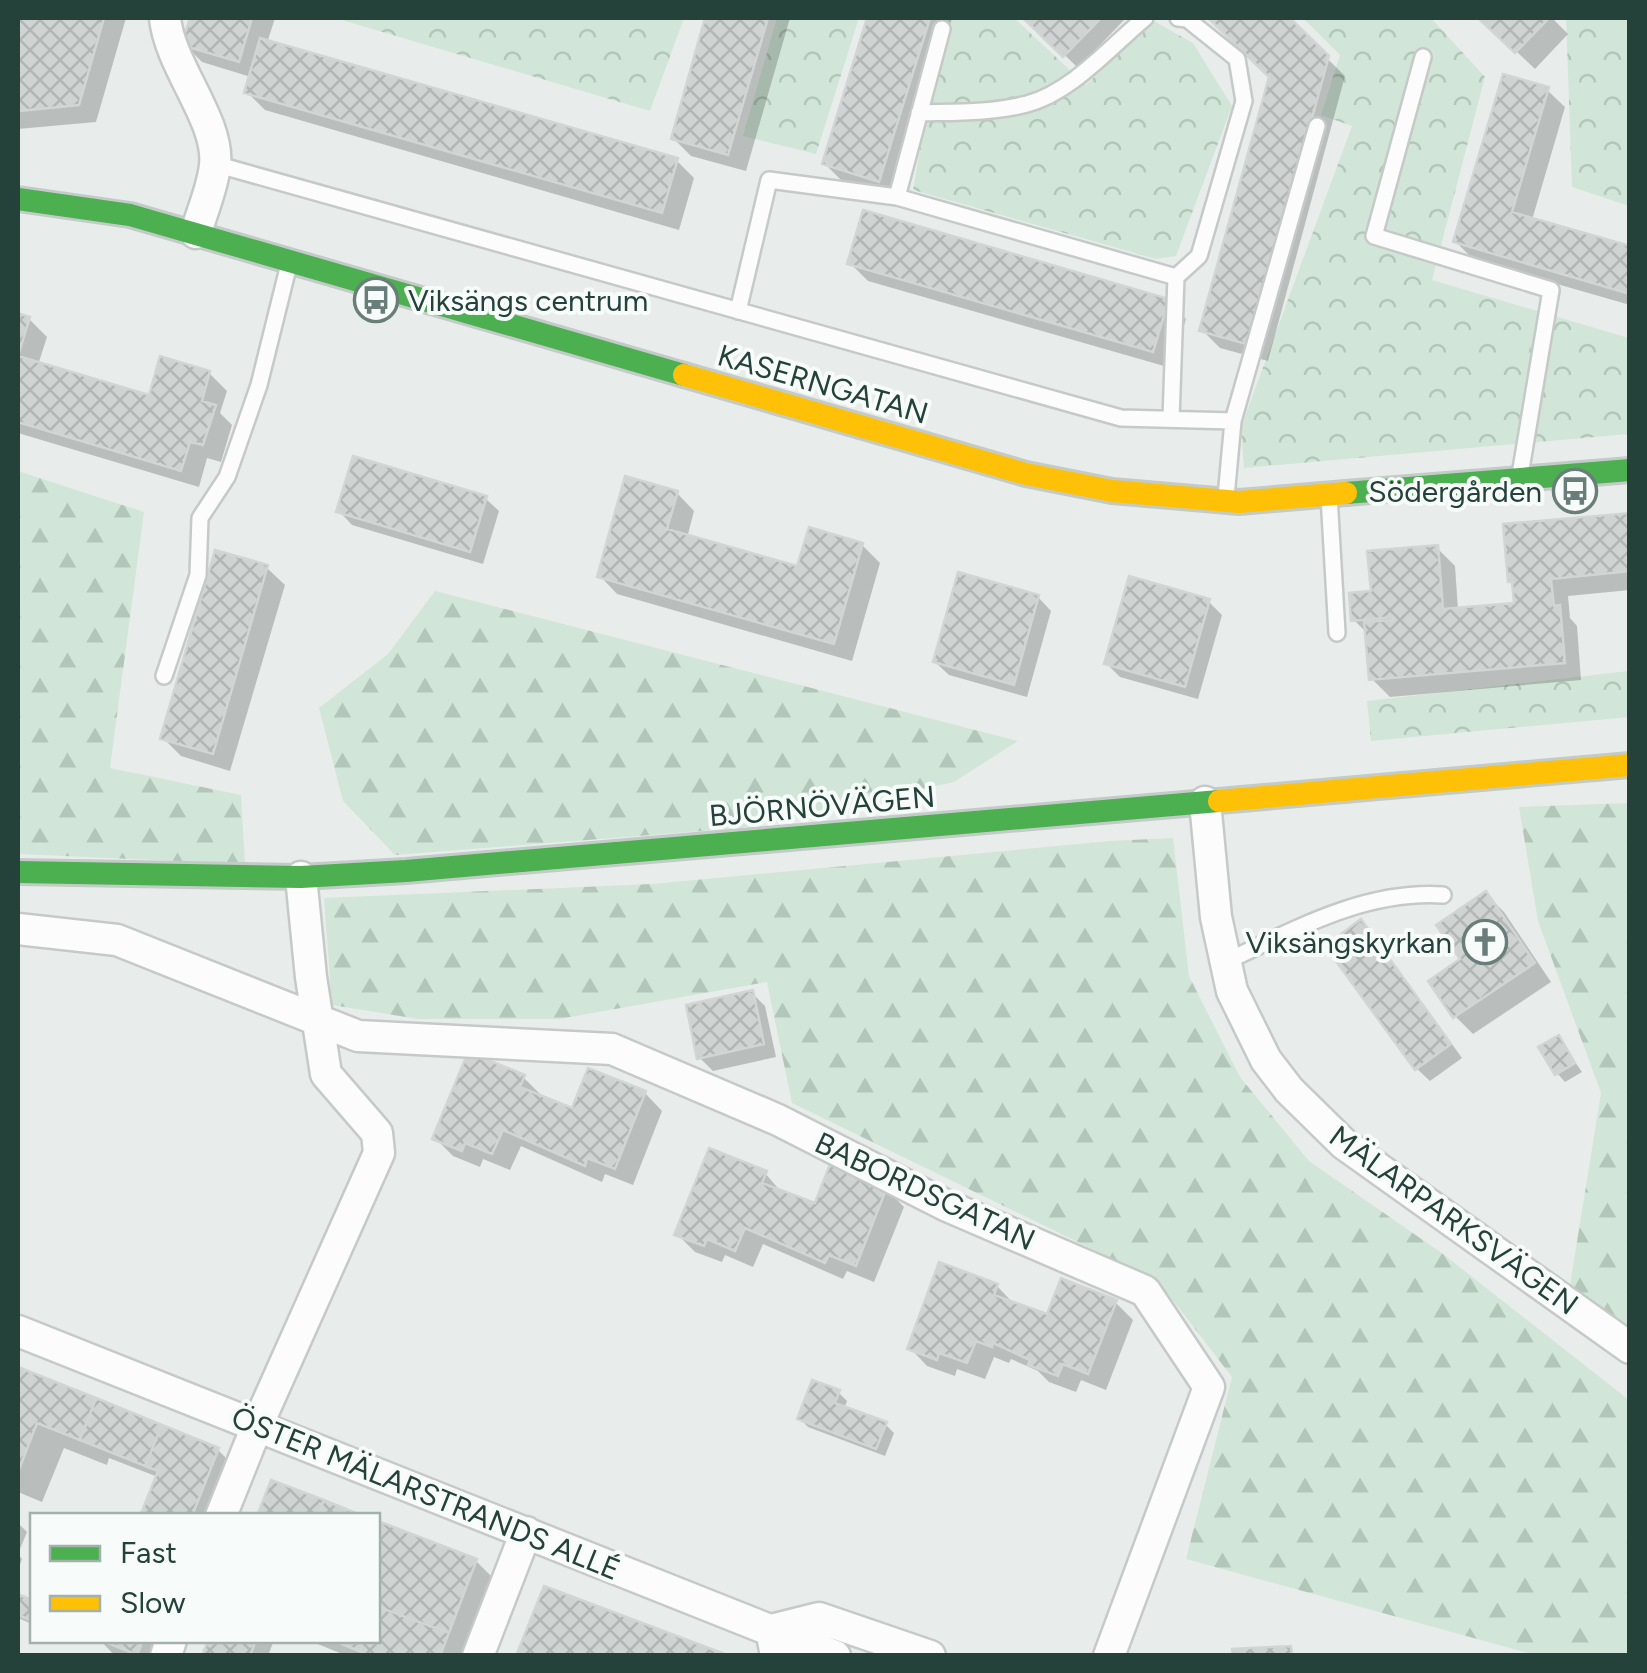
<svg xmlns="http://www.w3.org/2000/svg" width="1647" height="1673" viewBox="0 0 1647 1673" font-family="Figtree,sans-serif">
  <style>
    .forest { fill: url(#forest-firs) }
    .park { fill: url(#park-crowns) }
    .shadow { fill: #0003 }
    .building { fill: url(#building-cross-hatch); stroke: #d1d6d4; stroke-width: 2.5 }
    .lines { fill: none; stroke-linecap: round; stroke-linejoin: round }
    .lane-casing { stroke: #c5cac8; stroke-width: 20 }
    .street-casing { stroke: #c5cac8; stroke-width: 35 }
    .fast-casing { stroke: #c3cbc8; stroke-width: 28 }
    .slow-casing { stroke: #c3cbc8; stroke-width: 28 }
    .lane { stroke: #fcfcfc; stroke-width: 15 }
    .street { stroke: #fcfcfc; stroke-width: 30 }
    .fast { stroke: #4caf50; stroke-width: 22 }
    .slow { stroke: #ffc107; stroke-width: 22 }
    .labels { text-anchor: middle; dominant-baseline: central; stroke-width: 8; stroke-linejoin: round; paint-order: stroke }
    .poi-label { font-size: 30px; fill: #24423a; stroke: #f7fbf9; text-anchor: end }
    .street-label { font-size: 30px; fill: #24423a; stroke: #f7fbf9 }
  </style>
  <defs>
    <pattern id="forest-firs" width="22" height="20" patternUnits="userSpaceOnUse" patternTransform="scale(2.5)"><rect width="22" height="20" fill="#d1e6d8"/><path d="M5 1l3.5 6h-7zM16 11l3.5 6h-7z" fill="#b3c6ba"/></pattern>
    <pattern id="park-crowns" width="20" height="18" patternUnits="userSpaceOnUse" patternTransform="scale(2.5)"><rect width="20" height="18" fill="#d1e6d8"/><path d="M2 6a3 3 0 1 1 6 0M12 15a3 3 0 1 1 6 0" fill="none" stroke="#b3c6ba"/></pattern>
    <pattern id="building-cross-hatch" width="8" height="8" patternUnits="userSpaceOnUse" patternTransform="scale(2.5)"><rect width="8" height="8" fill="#cfd4d2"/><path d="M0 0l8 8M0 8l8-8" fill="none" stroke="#b2b7b5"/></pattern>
  </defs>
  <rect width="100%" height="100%" fill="#e8edeb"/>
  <path class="forest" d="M18,471L144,512L110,768L241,795L245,864L18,854Z
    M435,591L1018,741L954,782L740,828L395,855L343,801L319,708L388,654Z
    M1629,803V1331L1570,1285L1601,1093L1538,921L1519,807Z
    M1173,838L1189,976L1240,1077L1309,1161L1443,1254L1629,1400V1655H1535L1186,1559L1232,1377L1158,1281L792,1103L767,982L559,1019H418L332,1005L324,898L652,884L1110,841Z"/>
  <path class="park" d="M335,18H684L650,111Z
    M777,18H859L816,154L743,136Z
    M943,18H1014L1086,85L1154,21L1193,43L1232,106L1176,256L1156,259L913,190Z
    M1303,18H1431L1485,77L1432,280L1629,338V434L1244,468L1241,427L1352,126L1321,115L1340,55Z
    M1566,18H1629V206L1572,187Z
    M1629,671V717L1371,741L1367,701Z"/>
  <path class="shadow" d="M21,18H126L96,122L18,129V29Z
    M192,18H275L267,43L676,160L694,178L679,230L265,110L247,92L251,77L202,62L184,44Z
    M708,18H790L746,171L691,156L673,138Z
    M870,18H952L897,198L843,182L825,164Z
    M1027,18H1126L1078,68Z
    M1211,18H1286L1345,76L1268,361L1220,348L1202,330L1271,77Z
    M1481,18H1552L1568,34L1535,69Z
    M1547,90L1565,107L1532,220L1630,248V305L1474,260L1456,242Z
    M850,263L1168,301L1186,319L1171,368L868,281Z
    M18,316L29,319L47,337L38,365L151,398L209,373L227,391L220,413L232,425L221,462L207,458L199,487L18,433Z
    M677,493L694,511L687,538L799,570L862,545L880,563L852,661L617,594L600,576Z
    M485,498L499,511L483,564L352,525L339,511Z
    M1630,516V590L1568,596L1570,618L1577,626L1581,680L1390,697L1372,679L1368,634L1354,620L1374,593L1437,548L1455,566L1458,610L1517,605L1515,586L1510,581Z
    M267,568L285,585L230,771L181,756L163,738Z
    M1038,597L1051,611L1027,697L949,675L935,662Z
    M1209,602L1222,615L1198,699L1120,677L1107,664Z
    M1486,894L1504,912L1551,982L1473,1034L1455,1016Z
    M1361,923L1374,936L1462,1058L1430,1081L1416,1068Z
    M752,993L765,1006L776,1057L713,1071L699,1057Z
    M1558,1038L1582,1072L1565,1082L1557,1073Z
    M523,1077L541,1095L540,1098L574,1111L645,1093L662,1111L633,1185L605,1174L602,1182L521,1146L510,1170L483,1159L480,1167L453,1156L435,1138Z
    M765,1173L782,1193L816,1207L886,1189L904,1207L874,1282L847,1271L843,1279L763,1244L753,1267L725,1255L722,1262L695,1252L677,1234Z
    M997,1286L1015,1305L1049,1318L1115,1302L1133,1320L1106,1390L1081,1380L1076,1392L1049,1382L1038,1371L1011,1359L1009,1363L994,1357L985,1379L957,1369L955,1376L927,1366L910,1348Z
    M18,1370L218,1450L245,1477L229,1516H143L158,1477L109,1458L107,1465L64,1448L42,1502L18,1492Z
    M839,1393L847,1401L844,1409L885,1424L894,1433L885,1456L808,1427L800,1419Z
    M18,1523L27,1532L18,1554L22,1559L18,1571Z
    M378,1523L476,1561L494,1579L464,1656H347L308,1640H378Z
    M18,1596L32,1602V1624L18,1618Z
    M100,1640H179L173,1656H115Z
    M211,1640H274L268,1656H204Z"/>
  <path class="building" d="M18,18H104L79,105L18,111Z
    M190,18H252L239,62L181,45Z
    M705,18H768L728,155L671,139Z
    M867,18H930L879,182L822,164Z
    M1023,18H1101L1063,57Z
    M1208,18H1290L1329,56L1250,345L1199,331L1269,77Z
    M1478,18H1549L1515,53Z
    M260,38L678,158L662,213L244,93Z
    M1503,74L1549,87L1512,212L1630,246V294L1453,242Z
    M863,210L1169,299L1153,352L847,264Z
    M18,313L30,317L18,356L149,395L160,356L210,371L202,401L216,405L203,445L190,442L181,471L18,422Z
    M353,456L487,496L470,552L336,512Z
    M625,476L678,491L667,529L797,566L809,527L863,543L834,644L597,577Z
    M1630,513V571L1551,579L1554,606L1560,605L1565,663L1369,680L1364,622L1393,620V617L1351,621L1349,593L1371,591L1367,551L1438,545L1443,609L1514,603L1512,582H1508L1503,524Z
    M215,550L268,565L213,754L160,739Z
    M958,572L1039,595L1014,685L933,662Z
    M1129,576L1210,599L1185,687L1104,664Z
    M1486,891L1535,963L1453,1018L1428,981L1460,959L1436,925Z
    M1361,919L1451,1044L1415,1070L1325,946Z
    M753,990L764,1044L697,1059L686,1005Z
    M1559,1035L1575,1063L1555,1075L1538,1047Z
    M468,1052L525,1075L520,1087L572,1108L588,1068L646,1091L615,1169L587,1158L585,1166L503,1130L492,1154L465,1143L462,1151L432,1139Z
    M709,1148L767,1171L762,1183L815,1203L830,1164L887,1187L856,1266L829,1255L825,1263L745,1228L735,1251L707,1239L704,1246L674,1235Z
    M939,1262L998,1284L994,1295L1047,1314L1061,1278L1117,1300L1088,1374L1063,1364L1058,1376L1028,1365L1030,1360L993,1343L992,1347L976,1341L967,1363L939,1353L937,1360L907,1349Z
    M18,1367L96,1398L80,1440L37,1423L18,1472Z
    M812,1380L840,1390L835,1403L887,1422L876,1449L797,1419Z
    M96,1398L162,1425L145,1466L80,1440Z
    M162,1425L219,1448L192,1516H140L158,1471L145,1466Z
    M271,1480L324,1500L363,1516H257Z
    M271,1480L324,1500L317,1516H257Z
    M378,1521L477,1559L440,1656H371L332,1640H378Z
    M378,1521L477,1559L449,1633L378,1607Z
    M544,1586L730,1656H516Z
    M18,1594L32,1600V1621L18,1615Z
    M101,1640H143L137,1655Z
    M208,1640H256L250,1656H202Z
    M1291,1646L1292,1656H1233L1232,1649Z"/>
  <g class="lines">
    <defs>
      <path id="lane" d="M1423,57L1374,236L1551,290L1520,475
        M919,113C955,112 992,113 1027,104C1072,92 1110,47 1145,18
        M215,164L1121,418L1233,421L1317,126
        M897,197L1176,277L1171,419
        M1176,277L1199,256L1244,101L1237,59L1187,19L1178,18
        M738,311L769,180L897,197L942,29
        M1329,496L1337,633
        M1226,497L1233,421
        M164,676L198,575L200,518L227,477L259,385L289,264
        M1225,962C1294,930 1364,890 1443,895"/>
      <path id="street" d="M165,18C170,67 220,121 215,165C213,187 202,211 196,233
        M1205,802L1216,917L1232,991L1266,1060L1289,1090L1344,1144L1630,1348
        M18,929L117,940L358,1036L612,1049L778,1120L945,1205L1145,1291L1209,1387L1109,1656
        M18,1331L835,1656
        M221,1516L257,1426L379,1153L377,1133L326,1074L311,977L301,877
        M166,1656L171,1640
        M478,1656L526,1532
        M776,1656L771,1630L819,1618L930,1656"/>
      <path id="fast" d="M18,199L130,215L684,375
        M1346,493L1630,470
        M18,872L301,877L406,871L1219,801"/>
      <path id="slow" d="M684,375L1026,474L1112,491L1239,502L1346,493
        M1219,801L1630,765"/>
    </defs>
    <use href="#lane" class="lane-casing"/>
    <use href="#street" class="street-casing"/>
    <use href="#fast" class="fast-casing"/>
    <use href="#slow" class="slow-casing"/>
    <use href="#lane" class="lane"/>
    <use href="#street" class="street"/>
    <use href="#fast" class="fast"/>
    <use href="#slow" class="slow"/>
  </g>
  <defs>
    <symbol id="bus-ring" viewBox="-11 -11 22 22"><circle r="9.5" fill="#f7fbf9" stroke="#697e78" stroke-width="1.5"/><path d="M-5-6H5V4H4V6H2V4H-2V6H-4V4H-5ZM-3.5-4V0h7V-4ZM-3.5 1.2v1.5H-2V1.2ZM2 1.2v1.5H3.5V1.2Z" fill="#697e78"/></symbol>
    <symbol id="church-ring" viewBox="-11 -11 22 22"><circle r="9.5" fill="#f7fbf9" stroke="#697e78" stroke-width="1.5"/><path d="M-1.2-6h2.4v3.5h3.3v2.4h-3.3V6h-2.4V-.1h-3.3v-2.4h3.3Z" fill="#697e78"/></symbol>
  </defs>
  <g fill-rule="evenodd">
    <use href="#bus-ring" x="351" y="275" width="50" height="50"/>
    <use href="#bus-ring" x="1550" y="466" width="50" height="50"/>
    <use href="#church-ring" x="1460" y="917" width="50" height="50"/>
  </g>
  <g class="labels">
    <g class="poi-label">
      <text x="408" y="300" text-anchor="start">Viksängs centrum</text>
      <text x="1542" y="491">Södergården</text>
      <text x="1452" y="942">Viksängskyrkan</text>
    </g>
    <g class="street-label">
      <text transform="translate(823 384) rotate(16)">KASERNGATAN</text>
      <text transform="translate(822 806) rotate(-5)">BJÖRNÖVÄGEN</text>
      <text transform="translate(925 1191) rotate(25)">BABORDSGATAN</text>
      <text transform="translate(1454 1220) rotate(36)">MÄLARPARKSVÄGEN</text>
      <text transform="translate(426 1493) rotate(22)">ÖSTER MÄLARSTRANDS ALLÉ</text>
    </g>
  </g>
  <rect width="1647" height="1673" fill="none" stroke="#24423a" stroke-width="40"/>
  <rect x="30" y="1513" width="350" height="130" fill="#f7fbf9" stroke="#a3b1ad" stroke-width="2.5"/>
  <rect x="50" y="1546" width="50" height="15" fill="#4caf50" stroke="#a3b1ad" stroke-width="2.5"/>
  <text x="120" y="1563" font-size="30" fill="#24423a">Fast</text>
  <rect x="50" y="1596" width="50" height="15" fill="#ffc107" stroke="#a3b1ad" stroke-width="2.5"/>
  <text x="120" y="1613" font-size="30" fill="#24423a">Slow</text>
</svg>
